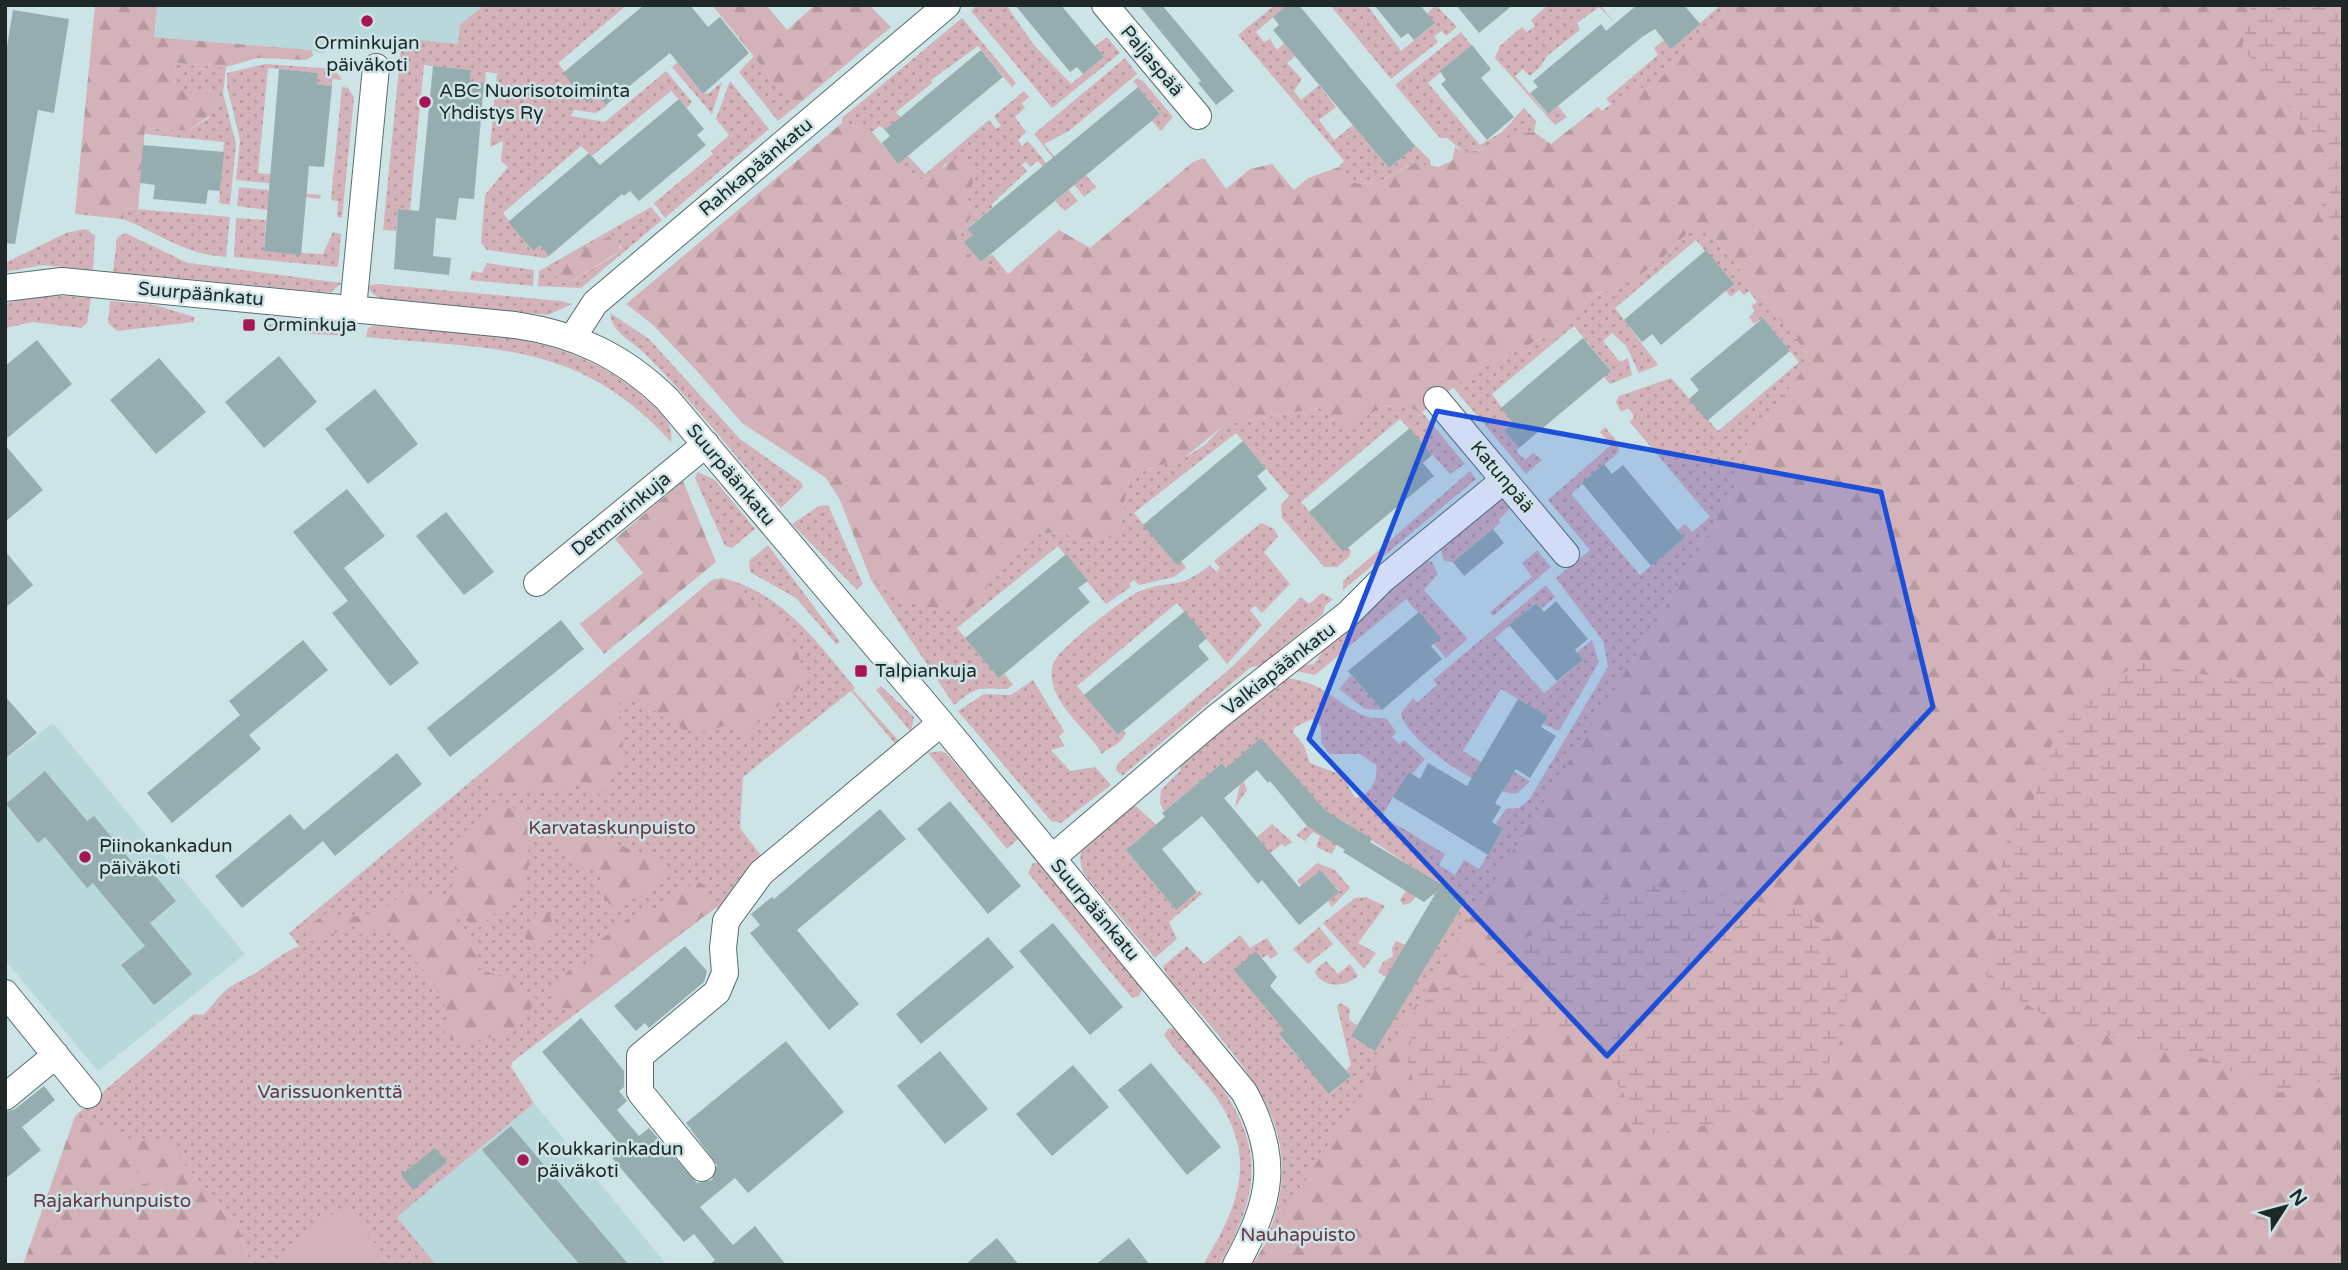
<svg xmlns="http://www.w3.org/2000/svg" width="2348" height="1270" viewBox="0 0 2348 1270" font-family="'Varela Round',sans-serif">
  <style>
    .built { fill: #b8d8dc }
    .green { fill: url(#green-dots); fill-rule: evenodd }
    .forest { fill: url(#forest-firs) }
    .wetland { fill: url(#wetland-marsh) }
    .pitch { fill: #d4b2b9 }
    .building { fill: #96adaf }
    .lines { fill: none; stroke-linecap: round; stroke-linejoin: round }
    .minor-casing { stroke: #576d6f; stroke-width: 28 }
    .minor { stroke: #fff; stroke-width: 26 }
    .marked { fill: #1d4ed8; fill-opacity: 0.2; stroke: #1d4ed8; stroke-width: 5; stroke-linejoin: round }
    .poi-dot { fill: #a71654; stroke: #cce4e6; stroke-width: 2.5 }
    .labels { text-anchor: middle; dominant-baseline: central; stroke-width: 5; stroke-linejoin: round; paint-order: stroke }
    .poi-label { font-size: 19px; fill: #1f2829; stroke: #cce4e6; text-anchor: start }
    .street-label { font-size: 19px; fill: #1f2829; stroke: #cce4e6 }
    .park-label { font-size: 19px; fill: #693745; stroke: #cce4e6 }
  </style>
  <defs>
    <pattern id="green-dots" width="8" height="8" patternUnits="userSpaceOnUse" patternTransform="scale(1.75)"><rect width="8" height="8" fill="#d4b2b9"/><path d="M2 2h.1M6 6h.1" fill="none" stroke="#b6999f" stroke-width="1.8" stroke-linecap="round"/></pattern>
    <pattern id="forest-firs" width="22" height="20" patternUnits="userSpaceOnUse" patternTransform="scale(1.75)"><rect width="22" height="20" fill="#d4b2b9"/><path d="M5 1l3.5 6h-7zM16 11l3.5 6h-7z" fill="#b6999f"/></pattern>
    <pattern id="wetland-marsh" width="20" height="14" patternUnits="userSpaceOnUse" patternTransform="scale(1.75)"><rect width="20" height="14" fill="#d4b2b9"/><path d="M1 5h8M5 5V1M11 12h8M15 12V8" fill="none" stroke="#b6999f"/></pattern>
  </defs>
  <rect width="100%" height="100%" fill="#cce4e6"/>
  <path class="built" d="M157,5H597L534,59L326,38L324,55L312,50L154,37Z
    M53,723L245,954L98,1071L5,960V760Z
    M534,1103L667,1265H436L396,1217Z"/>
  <path class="green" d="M484,5H627L558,63L587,102L597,95L607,106L596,113L574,110L571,116L605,122L666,71L692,102L687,108L671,91L592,156L581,146L503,213L532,251L540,245L549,256L545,258L487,250L481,243L485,195L508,167L501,161L503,141L490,147L497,73L486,72L485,83L470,82L471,70L424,65L410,210L398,209L396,231L383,230L402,38L458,44L460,25Z
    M977,5H1006L1034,45L1071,84L1104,57L1095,46L1107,37L1120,53L1052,108L971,11Z
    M1275,5H1287L1256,32L1264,42L1270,39L1277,50L1284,43L1295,56L1287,63L1302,79L1294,91L1301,100L1319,85L1336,107L1319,120L1334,140L1353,125L1389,168L1415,145L1430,160L1431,166L1413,163L1376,184L1353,183L1339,167L1344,161L1238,35Z
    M1330,5H1367L1401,51L1434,24L1427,13L1436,5L1457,27L1446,36L1442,31L1434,36L1438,42L1391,79Z
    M1548,5H1600L1615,23L1599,7L1577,23L1580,30L1547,56L1541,66L1530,76L1523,69L1515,76L1547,114L1558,106L1567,117L1555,125L1495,58L1500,46L1522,27L1527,32L1535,26L1531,20Z
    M1721,5L1727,7L1717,26L1686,45L1664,78L1645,90L1638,86L1630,90L1611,110L1602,111L1611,104L1606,99L1658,55L1654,48L1664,40L1671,48Z
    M962,18L1016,83L1012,87L978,46L931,80L932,83L896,112L901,118L885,130L880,126L872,132L898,163L908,156L925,174L989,120L996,129L1001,126L994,116L1024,91L1029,97L1022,103L1025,108L1015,117L1026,132L1018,140L1022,146L1028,141L1078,201L1065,211L1055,201L1065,193L1038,161L1030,167L1026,162L1022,165L1027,171L991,205L993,207L967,228L973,235L965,242L981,262L992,254L1008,274C983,262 972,266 957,239L971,217L968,199L974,179L946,163L937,174L923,180L902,170L855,126L842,123V118Z
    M1461,32L1480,56L1441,72L1428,83L1480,145L1502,132L1524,108L1536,121L1534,132C1506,137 1492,150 1464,152L1447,138H1440L1395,85Z
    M690,51L695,53L680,66L703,94L709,93L722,82L712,114L672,67Z
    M754,56L795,107L778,121L739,72Z
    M1125,58L1137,74L1069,131L1044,144L1076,183L1086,175L1096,187L1084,197L1034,134Z
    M176,63L226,67L223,93L236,144L230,205L219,203L224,142L145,134V128L188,131L210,117L174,88Z
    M265,64L334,69L342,80L332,79V86L317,84L318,73L268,68L258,173L290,176L289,185L236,180L240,140L227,86V73Z
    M1137,78L1143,81L1173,117L1161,131L1152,121L1160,113L1133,81Z
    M730,81L769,129L665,218L654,203L713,154L711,151L729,135L716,119Z
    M342,87L348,88L354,97L342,218L337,217L338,201L331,200Z
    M239,187L321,195L320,199L306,197L268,210L237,206Z
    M651,207L662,220L581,288L538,286L539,271ZM621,246L620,251L615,255L570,282L562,283L557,278L556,270Z
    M124,208L230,217L226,257C183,254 161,234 123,219Z
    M236,218L266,220L264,251L323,254L333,232L341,234L338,267L234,257Z
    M1693,227L1711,233L1806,352L1809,363L1747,445L1736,485L1653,628L1337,1135L1265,1243C1308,1141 1263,1088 1199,1012C1188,999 1167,981 1163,966L1187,946L1204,964L1240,935L1250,948L1267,938L1278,954L1271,959L1267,955L1262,958L1256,952L1284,1030L1279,1035L1330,1094L1351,1076L1346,1071L1351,1065L1337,1006L1341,1003L1350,1009L1349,1020L1357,1025L1351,1036L1374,1050L1386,977L1378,972L1383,962L1393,956L1392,948L1396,941L1406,945L1399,956L1423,970L1466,899L1435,896L1422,888L1411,903L1403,905L1400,900L1418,871L1340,819L1337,844L1332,854L1316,847L1320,836L1313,832L1305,841L1296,835L1325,810L1261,739L1243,780L1247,790L1235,807L1240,784L1222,763L1164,811L1160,803L1161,790L1180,771L1182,761L1286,678C1325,682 1335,703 1365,716C1372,719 1380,717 1387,719L1396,732L1392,737L1399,744L1404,740L1425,759L1393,797L1382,816L1445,854L1439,865L1455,875L1464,860L1479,869L1503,830L1496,824L1506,809L1519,808L1529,800L1608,667L1603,641L1556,578L1590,550L1548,500L1611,445L1600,432L1605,427L1617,442L1619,452L1571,494L1640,575L1684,538L1678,530L1685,524L1692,532L1710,517L1634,427L1630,422L1634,416L1628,408L1621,412L1616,402L1619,396L1671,378L1718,431L1799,362L1763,318L1754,324L1749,317L1755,311L1751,306L1757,302L1749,291L1744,295L1739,290L1731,297C1716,280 1712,256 1696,240L1615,308L1658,365L1639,373L1626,346L1612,333L1603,341L1620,362L1628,358L1632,375L1610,384L1604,377L1611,371L1574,326L1492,394L1513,423L1504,431L1519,448L1516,451L1525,460L1533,453L1542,460L1526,474L1453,387L1472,373L1552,333L1594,294L1619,288L1659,262ZM1312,719L1321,726V742L1329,754H1360L1376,765C1379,780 1370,795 1355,798L1342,775L1310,763L1304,746L1293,732L1295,727Z
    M86,229L95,236L93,270L42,265L5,272V263L9,261L66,233Z
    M125,233L188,263L342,283L331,292H323L113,272L117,238Z
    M487,263L534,270L533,286L470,280L472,271L482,273Z
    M376,284L561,301L572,304L548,315L379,298L372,293L368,286Z
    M66,296L91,298L87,323L81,328L33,322L5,328V304L30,297Z
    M110,301L155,305L194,317V322L117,331L108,323Z
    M610,313L649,339L740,439L801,482L803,487L781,508C735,457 693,401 644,353C630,339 613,334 610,313Z
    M316,319L339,322L343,336L266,330V325Z
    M373,326C472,333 573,330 650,403C662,414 674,424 671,442C578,340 493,350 366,337L368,328Z
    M1400,403L1422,412L1465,464L1450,474L1400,419L1301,502L1343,552L1348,548L1351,551L1349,557L1337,567H1324L1282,518L1281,505L1289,496L1236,433L1134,513L1177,565L1182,561L1186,568L1174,577L1139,585L1134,580L1129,584L1131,587L1106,604L1058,546L957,628L999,678L1005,674L1013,685L1007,689C977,689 980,684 954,705L871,580L903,598L952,612L982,598L995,570L1039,533L1067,534L1080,542C1140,539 1114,507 1133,474L1184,458L1205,445L1222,427L1238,422L1319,408L1328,412L1333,420Z
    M1470,471L1476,479L1343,590V581Z
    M698,472L715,480L755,529L732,548L725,546L695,478Z
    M1501,498L1505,499L1511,507L1499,520L1500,523L1453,562L1444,561L1440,548Z
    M828,505L863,584L857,590L792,524L819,506Z
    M1261,523L1274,529L1278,537L1264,552L1290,584L1262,613L1255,606L1250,610L1262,625L1227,664L1177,603L1077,686L1118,735L1124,731L1126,734L1120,742L1101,754C1101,742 1057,712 1052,680C1051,673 1052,664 1056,659C1065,644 1124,598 1140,591C1172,579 1178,591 1210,565L1216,572L1220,568L1214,561Z
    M768,545L840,642L836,644L796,598L750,572L749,561Z
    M1537,550L1551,567L1493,616L1490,612L1532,577L1522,563Z
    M1425,559L1432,562L1438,574L1424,590L1467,638L1465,641L1446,658L1434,644L1440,638L1406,599L1315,675L1296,671L1298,666L1314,664L1321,654L1320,649Z
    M722,578C782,592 818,643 855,688L853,690L899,741L896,745L851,691L743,777L740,828L763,858L718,913L717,907L512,1062L511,1067L534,1103L397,1217L436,1265H251L237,1225L164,1141L136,1142L75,1116L194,1014L203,1015C211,1008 214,1002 221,995C233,982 245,980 257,972C272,962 283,953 299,946L289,933L703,588Z
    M1546,585L1555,597L1541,609L1535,603L1495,638L1544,693L1583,660L1577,652L1592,640L1599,662L1559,731L1543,724L1547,716L1501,689L1463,751L1509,779L1514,772L1530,781L1518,793C1492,798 1404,741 1401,713L1413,698L1417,703L1437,685L1433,680Z
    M1322,593L1333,599L1325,606L1323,614L1260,666L1251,667L1122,776L1116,770L1118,763L1232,667L1301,597L1309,604Z
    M1351,675L1382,710L1365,709L1339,689Z
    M1033,680L1064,731L1059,737L1065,746L1051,750L1070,771L1095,767L1111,785L1061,823L1051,821L958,711L984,694L1011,695Z
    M881,686L914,717L911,732L876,690Z
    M941,751L946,753L1019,838L1007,849L928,753Z
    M1126,804L1137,807L1160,828L1147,832L1126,850L1175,909L1199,891L1202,894L1169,922L1177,939L1155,958L1084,874C1069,841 1104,822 1126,804Z
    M1272,824L1292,842L1285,847L1282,844L1270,853L1257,837Z
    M1033,863H1038L1137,980L1142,990L1139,996L1132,998L1028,873Z
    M1317,863L1335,870L1350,888L1332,907L1328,901L1339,891L1321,870L1301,886L1297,881Z
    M1366,897L1385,906L1358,943L1376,953L1364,969L1323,923L1355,898Z
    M1319,927L1333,944L1308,964L1293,949Z
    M1326,961L1338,974L1350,964L1358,976C1347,987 1324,989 1315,973L1317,968Z
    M1176,1028C1246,1113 1282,1160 1219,1265H1203C1238,1207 1259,1159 1216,1097C1200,1075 1179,1057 1164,1035L1168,1029Z"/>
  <path class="forest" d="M95,5H157L154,37L312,50L313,56L306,60L257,58L226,67L176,63L174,88L203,91L214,98L217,110L188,131L145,128L138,209L125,208L123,219L75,214Z
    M712,5H766L787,30L815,5H869L891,27L795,107Z
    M1726,5H2343V1265H1252L1653,628L1736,485L1747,445L1808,363L1806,352L1711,233L1693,227L1659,262L1619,288L1594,294L1552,333L1472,373L1421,413C1388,395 1377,411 1348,428C1335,426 1331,413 1319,408L1238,422L1222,427L1184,458L1133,474C1114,507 1140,539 1080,542L1067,534L1039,533L995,570L982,598L965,609L952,612L912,603L871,580L840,500L826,478L742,423L696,370L652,324L626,304L842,123L855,126L902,170L923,180C937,174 946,164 959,156L969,161L974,179L968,199L971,217L957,239C972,266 983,262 1008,274L1059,230L1090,248L1193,162L1204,158L1226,189L1250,169L1272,164L1294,190L1308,178L1339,167L1353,183L1376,184L1414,163L1438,167L1452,161L1455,147C1475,158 1488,146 1507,138C1515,134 1525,133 1534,132L1551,144L1598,107L1602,111L1611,110L1629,90L1638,86L1645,90C1671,74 1667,66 1685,46C1700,30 1722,31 1726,5Z
    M611,235L618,240L620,251L570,282L562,283L557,279L556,270L561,263Z
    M683,481L716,562L604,654L580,624L643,573L615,539Z
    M722,578L747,588L743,594L747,606C782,605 803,653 804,684L745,734L727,725L700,733L682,730L676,720L624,697L620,701C616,734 633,748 612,779C608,785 608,789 603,793L593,796L578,785L555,791L493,789L488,782L490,772L500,758L712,580Z
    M499,807L531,810L552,822H544L541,834L528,850L529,861L523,893L513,894L506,911C492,908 488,924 478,928L460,916L452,919L456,927L477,943L478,969L512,980L529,999L533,996L538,1000L510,1033L466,1043L443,1035L452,1020L431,979L387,928L358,935L354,926L309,942L305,929L326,913L347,918L383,911L411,885L432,899L437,890L447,896C457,883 456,857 453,842C468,831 482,810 499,807Z
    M554,827L593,833L588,841H607L614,850H618L621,845C639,855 648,851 665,865L666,876L616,911L599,892L602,873L594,869L584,876C581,873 581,869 580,866C574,851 554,853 554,827Z
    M696,883H701L717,906L582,1008H553L550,999C558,986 565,968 581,963L587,972L599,941L627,920L664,905L672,893Z
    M545,907C558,923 551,939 537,949L530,947L525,937L534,915Z
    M75,1116L136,1141H164L237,1225L251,1265H23Z"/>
  <path class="wetland" d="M2252,5H2343V243L2319,216L2328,186L2324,150L2242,47Z
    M2146,661C2209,677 2279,694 2343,671V1075L2278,1093L2203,1058L2137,1045L2044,1015L1986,980L1997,932L2000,875L2006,843L2032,805L2055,735L2094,689Z
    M1640,884L1805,909L1849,962L1844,1035L1816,1086L1730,1121L1636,1137L1624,1095L1584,1027L1516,1029L1475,1076L1423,1111L1408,1063L1416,1007L1500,950Z
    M141,1166H145L149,1174L144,1205L135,1200L129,1186Z"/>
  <path class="pitch" d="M344,1205L385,1256L374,1265H271Z"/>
  <path class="building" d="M644,5H690L708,27L720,17L749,53L703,94L670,53L606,105L597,95L587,103L563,73Z
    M1015,5H1061L1104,57L1083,74L1077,67L1070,72Z
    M1139,5H1162L1234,91L1216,105L1198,83L1201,81Z
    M1287,5H1299L1415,146L1389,168L1273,30L1279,25L1273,17Z
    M1374,5H1420L1435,23L1414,40L1408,33L1401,38Z
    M1456,5H1513L1479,33Z
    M1637,5H1684L1700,24L1671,49L1655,29L1642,37L1548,114L1530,93L1538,87L1533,81L1601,24L1606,31Z
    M13,10L69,19L54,113L38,110L15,244L5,243V58Z
    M1472,45L1491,69L1481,78L1514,117L1487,140L1441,84L1446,80L1440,71Z
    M981,50L1003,77L898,164L882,143L890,136L885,130Z
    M433,66L471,70L470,82L484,83L474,199L459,198L456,220L436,218L433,256L451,258L449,275L394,269L398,209L419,211Z
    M279,69L318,73L317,84L332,86L324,167L309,166L301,255L264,251Z
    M1138,87L1160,114L981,262L964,242L973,235L967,229Z
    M679,99L704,129L697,135L706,145L639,201L630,191L624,196L622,194L549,256L540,245L533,251L508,222L589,153L600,165Z
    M143,145L224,152L220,191L208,190L206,204L153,199L155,185L140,183Z
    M1706,250L1734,284L1661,345L1652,334L1642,342L1624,320Z
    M1763,318L1790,351L1707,421L1689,399L1699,390L1690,379Z
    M1583,338L1611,371L1519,448L1504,431L1513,423L1501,408Z
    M37,340L72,384L5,440V366Z
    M279,356L317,402L264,448L225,402Z
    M159,358L206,412L156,454L110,400Z
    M375,389L418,444L368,484L325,429Z
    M1410,428L1432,455L1423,463L1434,476L1343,552L1309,512Z
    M1243,441L1266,469L1257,476L1267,489L1177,565L1143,525Z
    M5,445L43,490L5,522Z
    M1604,464L1612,474L1623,465L1684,538L1651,566L1582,483Z
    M347,489L385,536L344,568L419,663L390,686L332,613L348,601L293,532Z
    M446,512L494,572L464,595L416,536Z
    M1493,529L1504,543L1464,576L1453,562Z
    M5,551L33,585L5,608Z
    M1066,554L1088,581L1078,588L1090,602L999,678L965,638Z
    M1556,601L1588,639L1575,650L1583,660L1557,681L1509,625L1536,603L1544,612Z
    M1185,611L1207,638L1198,646L1209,659L1118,735L1084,695Z
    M1419,612L1441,638L1431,646L1442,659L1382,710L1348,671Z
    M561,620L584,649L450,757L427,728Z
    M303,640L328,670L249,735L261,749L172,823L147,793L240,715L229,701Z
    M5,696L37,733L5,759Z
    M1518,699L1548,716L1541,727L1556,736L1530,778L1516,769L1495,803L1501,807L1492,822L1503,829L1488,855L1393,797L1409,772L1420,779L1428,763L1467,786Z
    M1261,738L1326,811L1372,839L1370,842L1466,899L1375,1051L1351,1036L1437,891L1424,902L1343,852L1345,850L1307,826L1270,781L1268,783L1257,770L1224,798L1299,887L1321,870L1339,892L1299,925L1262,880L1258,884L1202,816L1162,849L1197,892L1176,910L1126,850L1165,817L1162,813L1222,763L1226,768Z
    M397,753L422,784L335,856L323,841L242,908L215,876L290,814L304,830Z
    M45,771L87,821L94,816L136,867L143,861L176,901L150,923L192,974L154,1005L121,965L145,946L93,883L87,888L45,837L38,843L6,804Z
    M950,801L1021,886L988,914L917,829Z
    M880,809L906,839L797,930L859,1004L829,1030L750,933L760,925L751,914L772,897L774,899Z
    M1053,923L1123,1007L1090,1035L1019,951Z
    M988,937L1014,967L921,1044L896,1014Z
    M685,946L707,971L704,982L649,1028L645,1023L636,1031L614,1006Z
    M1256,951L1277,977L1270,986L1351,1076L1329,1094L1279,1034L1284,1030L1234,970Z
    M581,1018L624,1071V1087L619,1091L627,1101L617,1110L639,1136L649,1128L697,1183L712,1180L717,1165L686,1123L786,1041L844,1112L748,1193L735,1178L700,1207L733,1245L755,1226L786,1265H709L715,1260L694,1234L684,1242L612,1158L623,1148L542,1052Z
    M940,1051L988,1109L945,1144L897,1086Z
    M1151,1063L1221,1147L1187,1175L1118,1090Z
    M1073,1065L1109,1107L1052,1156L1016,1114Z
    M44,1086L55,1100L22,1127L41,1150L5,1179V1112L15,1109Z
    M511,1126L629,1265H580L482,1150Z
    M435,1148L447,1162L413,1190L401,1175Z
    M997,1238L1019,1265H965Z
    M1129,1238L1150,1265H1095Z"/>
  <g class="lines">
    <defs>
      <path id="minor" d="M1105,5L1198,116
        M5,288L62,281L515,325C576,334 623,356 667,399L941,723L1244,1092C1281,1159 1271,1201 1236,1265
        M353,309L376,67
        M573,337L595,303L947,5
        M1437,400L1566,554
        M537,583L706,444
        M1052,858L1217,717L1349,613L1381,581L1504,480
        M5,993L88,1095
        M5,1097L56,1055
        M702,1168L640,1092V1056L717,992L725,973L723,948L726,921L761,873L941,723"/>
    </defs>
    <use href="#minor" class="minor-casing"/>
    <use href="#minor" class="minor"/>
  </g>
  <path class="marked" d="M1437,411L1881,492L1933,707L1607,1056L1309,739Z"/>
  <g class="poi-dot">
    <circle cx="367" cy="21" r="7"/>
    <circle cx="425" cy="102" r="7"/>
    <rect x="242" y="318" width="14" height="14" rx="3.5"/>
    <rect x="854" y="664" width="14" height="14" rx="3.5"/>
    <circle cx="85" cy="857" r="7"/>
    <circle cx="523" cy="1160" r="7"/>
  </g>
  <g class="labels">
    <g class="poi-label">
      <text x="367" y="43" text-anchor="middle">Orminkujan<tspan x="367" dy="22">päiväkoti</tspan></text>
      <text x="439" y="91">ABC Nuorisotoiminta<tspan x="439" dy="22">Yhdistys Ry</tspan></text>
      <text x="263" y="325">Orminkuja</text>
      <text x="875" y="671">Talpiankuja</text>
      <text x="99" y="846">Piinokankadun<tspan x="99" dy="22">päiväkoti</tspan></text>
      <text x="537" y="1149">Koukkarinkadun<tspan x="537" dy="22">päiväkoti</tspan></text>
    </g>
    <g class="street-label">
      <text transform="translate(1152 61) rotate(50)">Paljaspää</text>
      <text transform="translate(756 167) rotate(-40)">Rahkapäänkatu</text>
      <text transform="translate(201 294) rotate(5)">Suurpäänkatu</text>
      <text transform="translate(731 475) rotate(50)">Suurpäänkatu</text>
      <text transform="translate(1502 477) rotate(50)">Katunpää</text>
      <text transform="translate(621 514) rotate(-39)">Detmarinkuja</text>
      <text transform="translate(1279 669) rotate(-38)">Valkiapäänkatu</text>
      <text transform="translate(1095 910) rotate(50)">Suurpäänkatu</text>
    </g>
    <g class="park-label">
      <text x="612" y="828">Karvataskunpuisto</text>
      <text x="330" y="1092">Varissuonkenttä</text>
      <text x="112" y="1201">Rajakarhunpuisto</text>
      <text x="1298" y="1235">Nauhapuisto</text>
    </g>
  </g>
  <rect width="2348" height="1270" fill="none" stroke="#1f2829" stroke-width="14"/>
  <g transform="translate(2285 1207) rotate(54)" stroke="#cce4e6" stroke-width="5" paint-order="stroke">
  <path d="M0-5L12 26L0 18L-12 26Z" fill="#1f2829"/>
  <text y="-10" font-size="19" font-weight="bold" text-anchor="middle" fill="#1f2829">N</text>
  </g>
</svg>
